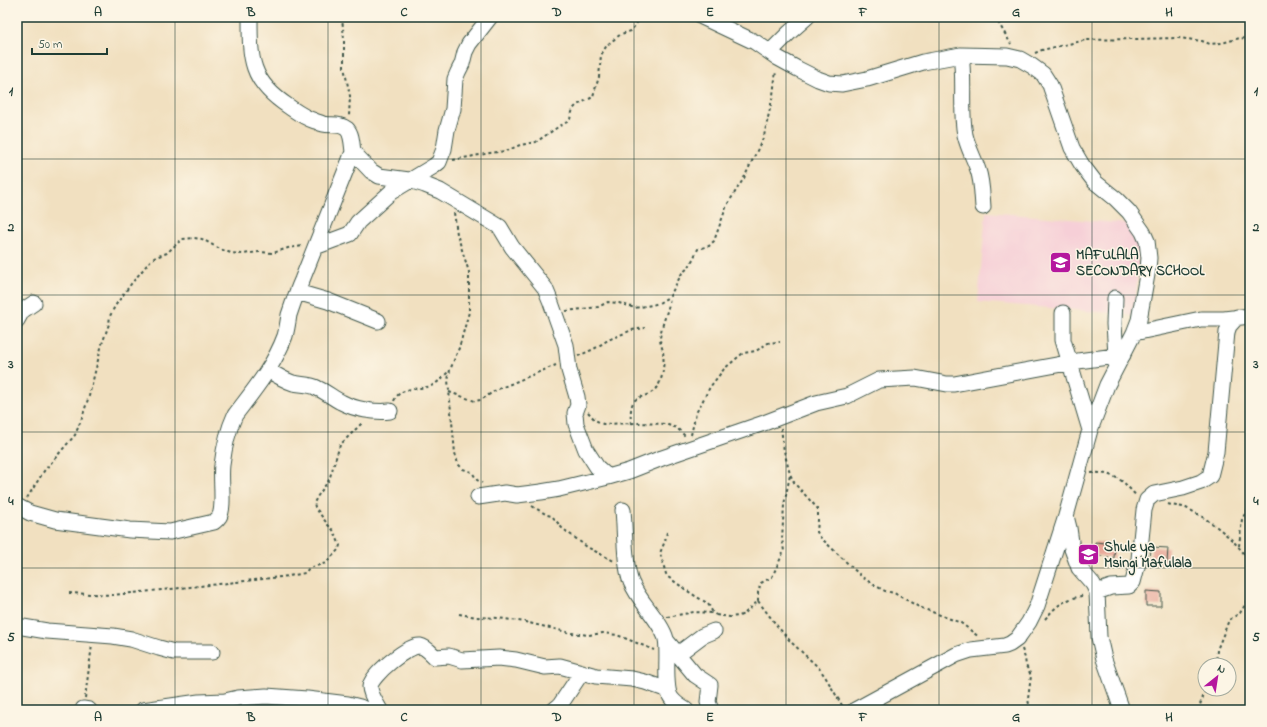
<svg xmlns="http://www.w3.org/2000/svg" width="1267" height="727" viewBox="0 0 1267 727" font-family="'Indie Flower',sans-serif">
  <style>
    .built { fill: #f6cfd7 }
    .building { fill: #e59c8d }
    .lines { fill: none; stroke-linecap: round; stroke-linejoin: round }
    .minor-casing { stroke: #3e5549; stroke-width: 17 }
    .path { stroke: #3e5549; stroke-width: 2; stroke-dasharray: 3 3; stroke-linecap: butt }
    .minor { stroke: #fff; stroke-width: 15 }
    .grid { fill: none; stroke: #1f3d34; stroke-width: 1; stroke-opacity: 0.55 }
    .labels { text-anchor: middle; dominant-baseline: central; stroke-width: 3; stroke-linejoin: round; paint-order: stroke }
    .poi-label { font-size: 14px; font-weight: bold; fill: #1f3d34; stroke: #fcf5e5; text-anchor: start }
    .neatline { fill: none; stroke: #1f3d34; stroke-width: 1.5 }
    .grid-label { font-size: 13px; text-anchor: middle; font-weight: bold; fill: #1f3d34 }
  </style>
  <rect width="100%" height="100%" fill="#fcf5e5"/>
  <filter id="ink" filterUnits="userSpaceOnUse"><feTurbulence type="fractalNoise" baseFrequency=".025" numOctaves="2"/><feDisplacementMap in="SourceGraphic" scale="8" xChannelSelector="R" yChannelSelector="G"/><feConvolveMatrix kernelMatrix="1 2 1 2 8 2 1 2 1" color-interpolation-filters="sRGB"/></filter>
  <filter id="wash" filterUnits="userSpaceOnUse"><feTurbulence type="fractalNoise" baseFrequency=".012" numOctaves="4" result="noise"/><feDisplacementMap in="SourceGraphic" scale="16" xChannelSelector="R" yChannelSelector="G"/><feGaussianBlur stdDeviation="0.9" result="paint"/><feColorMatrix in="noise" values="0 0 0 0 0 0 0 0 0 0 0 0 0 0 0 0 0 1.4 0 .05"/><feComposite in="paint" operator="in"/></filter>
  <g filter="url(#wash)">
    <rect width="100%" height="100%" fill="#f1e0c0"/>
    <path class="built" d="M986,212L1142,225L1134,315L978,302Z"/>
    <g id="blocks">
      <path class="building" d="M1095,542L1115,544L1114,558L1094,555Z
        M1151,547L1168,548L1167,563L1150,562Z
        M1146,591L1161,592V606H1146Z"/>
    </g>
  </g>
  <g filter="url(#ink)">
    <use href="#blocks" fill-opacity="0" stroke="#3e5549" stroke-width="1"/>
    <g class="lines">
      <defs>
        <path id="minor" d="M702,17L755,42L778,58L798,69L818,79L829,83L842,84L867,79L923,62L961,55L1007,56L1020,59L1032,66L1043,74L1050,85L1057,105L1072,148L1082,165L1095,182L1116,199L1129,212L1143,232L1147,241L1149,258L1148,269L1139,320L1134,333L1107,385L1090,430L1066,516L1037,606L1029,622L1022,632L1017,639L1010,644L1005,646L971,650L956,655L855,710
          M770,52L790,32L807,17
          M961,55C965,82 960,109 965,135C968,148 974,158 978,170C982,181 982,195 983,207
          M353,152L371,171L379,176L409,180L425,185L440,191L500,227L512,247L545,288L550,300L566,345L569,370L577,397L578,405L575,413L576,424L586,450L597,467L608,477
          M315,247L350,234L358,222L391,192L434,166L439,162L444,149L447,130L453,109L455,79L458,72L462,64L465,52L469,44L490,17
          M297,292L328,301L378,321
          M1115,298L1114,324L1116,355
          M1063,313V340L1090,430
          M17,320L22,311L34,303
          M1134,333L1201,319H1224L1250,316
          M268,370C276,375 284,380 293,383C301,385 310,384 317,388C326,392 333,398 341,402C354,409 375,413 390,411
          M478,497L505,493L517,495L541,492L559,489L608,477L629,471L662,458L764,423L816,403L847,396L879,380L915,378L947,384H954L1078,361L1123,355
          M17,506L30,513L55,520L130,530L170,532L214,522C215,521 219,518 219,517C225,508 220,478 222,465C224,448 228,430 235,415C254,390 274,366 285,336C287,329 288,322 289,315C293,303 297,291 302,280L353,152C352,145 352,134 347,129C340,123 331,126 323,124C320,123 318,122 315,121C305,118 297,112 288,106C250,81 250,59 250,17
          M623,510C625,530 624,565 631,582C639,602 661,621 666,639C669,654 663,689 672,699C676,704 681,707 686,710
          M1066,516L1069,528L1072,549L1079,568L1093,584L1097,592L1099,637L1104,659L1122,710
          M1097,592L1111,587L1129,586L1133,582L1139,559L1144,510L1147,500L1154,494L1183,488L1201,482L1210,476L1216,452L1227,332L1229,326L1237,317
          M17,626L47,631L113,636L131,639L159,648L174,652H212
          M666,640L695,675L710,685L708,702L711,710
          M678,654L702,636L714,631
          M83,709L89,710
          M143,710L199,702L225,701L238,698L266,696L307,699L348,704L360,707L366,710
          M380,710C376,703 370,694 370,687C371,675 408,645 420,646C426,647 431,653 435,657L449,656L462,660L499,658L516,660L545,667L560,666L596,676L632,679L645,682L668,690
          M554,710L560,705L582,672"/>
      </defs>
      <use href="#minor" class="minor-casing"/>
      <path class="path" d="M342,17L344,39V67L350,96L349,116
        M995,17L1011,44
        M1035,53L1042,50L1086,40L1179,38L1202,41L1210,44L1222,43L1240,38L1250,39
        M453,160L490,153L506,151L520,145L536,142L558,127L567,122L570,119L573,109L577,105L591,98L593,96L599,77L601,55L607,45L621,34L631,31L641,17
        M454,213L455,219L457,234L469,272V312L459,348L450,370L448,380L455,453L458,464L463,469L472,472L477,480L482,483
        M566,311L598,307L608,302L619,303L635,308L652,305L659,303L670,296L682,273L689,267L698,249L709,246L714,241L727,205L744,178L764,136L773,95L776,71
        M578,356L594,349L608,340L632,330L645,328
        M449,392L475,401L481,400L496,390L556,365
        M394,401C400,386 419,390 431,386C438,383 444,376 449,371
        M588,412L595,420L603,424L637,423L665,424L677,428L686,437
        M631,424C628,385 646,406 659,384C664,374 664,361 663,351C662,347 660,343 660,339C661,324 669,311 670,297
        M781,428L784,451L790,474L795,484L818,509V520L817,532L820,537L862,577L871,583L885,591L894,593L919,607L961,623L979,637
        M691,435L696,413L701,404L710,387L724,369L743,353L756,351L768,343L780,342
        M1091,473C1102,472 1114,475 1123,482C1128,486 1132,492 1137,496
        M27,498L44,471L75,435L82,418L89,396L102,344L109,324L110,316L115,306L131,284L151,260L156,257L167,253L182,239L194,238L202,239L220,249L231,253L243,254L259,252L273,253L288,248L303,246
        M1168,504C1174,506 1181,506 1186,508C1211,520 1235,539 1250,562
        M532,506L547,515L552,516L562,528L587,547L614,561
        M667,532L665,541L660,553L666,574L668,577L692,594L707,603C711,607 711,612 716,615
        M1239,546L1242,519L1250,505
        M69,593L113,595L219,584L289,576L305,573L309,568L326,563L339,549L340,545L333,530L328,525L315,507L314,503L317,497L329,480L340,445L363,422
        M758,601L778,627L791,642L819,668L826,678L843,707
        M459,614L476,617L498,618L525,622L571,633L589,635L603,633L617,635L654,650
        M716,615L730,617L739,616L744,614L758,601V592L761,583L772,577L784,551L782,539L784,505L790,475
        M667,617L694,612L713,613
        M1045,619C1059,603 1064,600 1085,595
        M1022,649L1025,658L1026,666L1029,671L1031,676L1028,699L1030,710
        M1216,665L1217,650L1229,620L1240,613L1250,597
        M85,698L92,645
        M1198,710L1206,689"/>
      <use href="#minor" class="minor"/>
    </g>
  </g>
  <path class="grid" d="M175,17V710M328,17V710M481,17V710M634,17V710M786,17V710M939,17V710M1092,17V710M17,159H1250M17,295H1250M17,432H1250M17,568H1250"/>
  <defs>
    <symbol id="school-square" viewBox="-11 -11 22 22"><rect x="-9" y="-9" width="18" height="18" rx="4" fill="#b5179e" stroke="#fcf5e5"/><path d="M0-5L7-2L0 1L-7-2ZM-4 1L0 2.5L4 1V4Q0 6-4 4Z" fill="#fff"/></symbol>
  </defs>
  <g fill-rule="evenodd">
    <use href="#school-square" x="1048" y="250" width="25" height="25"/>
    <use href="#school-square" x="1076" y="542" width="25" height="25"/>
  </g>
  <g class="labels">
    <g class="poi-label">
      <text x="1076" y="255">MAFULALA<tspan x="1076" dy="16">SECONDARY SCHOOL</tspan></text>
      <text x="1104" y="547">Shule ya<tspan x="1104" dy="16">Msingi Mafulala</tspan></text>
    </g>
  </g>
  <rect width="1267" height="727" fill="none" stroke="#fcf5e5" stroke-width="44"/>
  <g transform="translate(1217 677) rotate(30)"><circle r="19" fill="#fcf5e5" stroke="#a4ab9e"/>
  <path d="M0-3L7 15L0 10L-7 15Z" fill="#b5179e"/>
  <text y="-6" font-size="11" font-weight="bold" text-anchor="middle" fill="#1f3d34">N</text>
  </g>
  <path d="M32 48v6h75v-6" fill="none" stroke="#1f3d34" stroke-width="2"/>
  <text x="38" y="48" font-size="12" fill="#1f3d34" stroke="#fcf5e5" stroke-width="3" paint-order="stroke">50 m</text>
  <rect x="22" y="22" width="1223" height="683" class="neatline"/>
  <g class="grid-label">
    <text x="98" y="16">A</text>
    <text x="251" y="16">B</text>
    <text x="404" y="16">C</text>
    <text x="557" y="16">D</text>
    <text x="710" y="16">E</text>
    <text x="863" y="16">F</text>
    <text x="1016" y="16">G</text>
    <text x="1169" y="16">H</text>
    <text x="11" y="95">1</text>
    <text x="1256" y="95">1</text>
    <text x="11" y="231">2</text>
    <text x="1256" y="231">2</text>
    <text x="11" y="368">3</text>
    <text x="1256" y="368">3</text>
    <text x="11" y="505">4</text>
    <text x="1256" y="505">4</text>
    <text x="11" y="641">5</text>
    <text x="1256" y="641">5</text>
    <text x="98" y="721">A</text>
    <text x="251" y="721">B</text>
    <text x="404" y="721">C</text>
    <text x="557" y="721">D</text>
    <text x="710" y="721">E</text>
    <text x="863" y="721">F</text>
    <text x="1016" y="721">G</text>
    <text x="1169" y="721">H</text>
  </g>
</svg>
